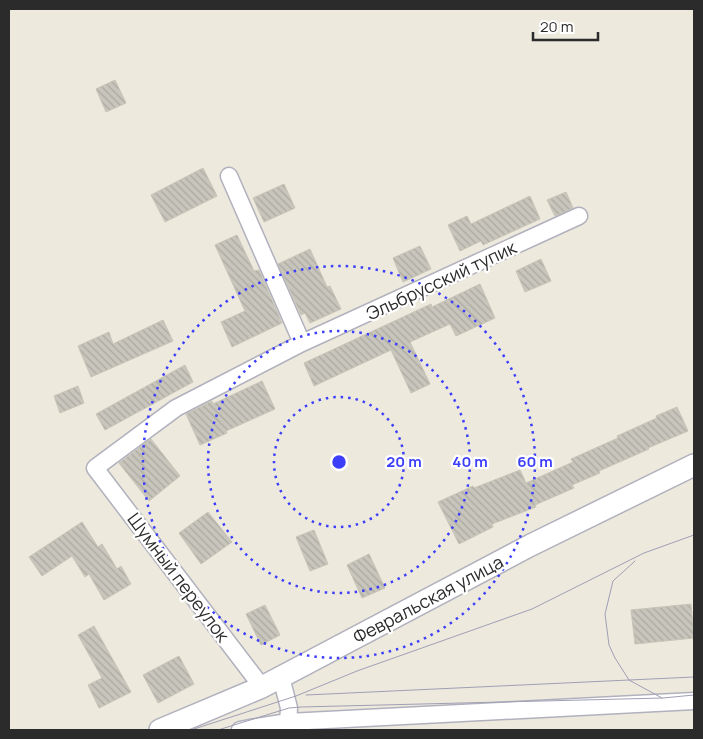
<svg xmlns="http://www.w3.org/2000/svg" width="703" height="739" viewBox="0 0 703 739" font-family="Manrope,sans-serif">
  <style>
    .building { fill: url(#building-back-hatch); stroke: #c8c5b6 }
    .lines { fill: none; stroke-linecap: round; stroke-linejoin: round }
    .minor-casing { stroke: #b1b1be; stroke-width: 19 }
    .tertiary-casing { stroke: #b1b1be; stroke-width: 24 }
    .minor { stroke: #fff; stroke-width: 16 }
    .tertiary { stroke: #fff; stroke-width: 21 }
    .tram { stroke: #a09fb5; stroke-width: 1 }
    .ring { fill: none; stroke: #3d3efa; stroke-width: 2.5; stroke-dasharray: 2.5 5 }
    .labels { text-anchor: middle; dominant-baseline: central; stroke-width: 4.5; stroke-linejoin: round; paint-order: stroke }
    .street-label { font-size: 18px; fill: #2b2b2b; stroke: #fff }
    .centre { fill: #3d3efa; stroke: #fff; stroke-width: 2.5 }
    .ring-label { font-size: 15px; text-anchor: middle; font-weight: bold; fill: #3d3efa; stroke: #fff; stroke-width: 4.5; stroke-linejoin: round; paint-order: stroke }
  </style>
  <defs>
    <pattern id="building-back-hatch" width="6" height="6" patternUnits="userSpaceOnUse" patternTransform="scale(1.25)"><rect width="6" height="6" fill="#c8c5bc"/><path d="M-1 5l2 2M0 0l6 6M5-1l2 2" fill="none" stroke="#aca9a2"/></pattern>
  </defs>
  <rect width="100%" height="100%" fill="#ede9dd"/>
  <path class="building" d="M115,80L126,103L106,112L96,89Z
    M203,168L217,196L165,222L151,195Z
    M284,184L295,208L264,222L253,198Z
    M566,192L573,208L555,216L547,200Z
    M530,196L540,219L483,245L481,241L460,251L448,225L467,216L471,224Z
    M237,235L254,271L259,270L282,323L232,347L221,322L245,311L215,245Z
    M420,246L431,269L403,282L393,258Z
    M310,249L327,287L330,286L341,309L310,323L305,313L301,315L278,264Z
    M541,259L551,281L525,292L516,271Z
    M480,284L495,318L456,336L450,324L410,342L430,384L411,393L391,350L314,386L304,363L431,304L432,307Z
    M163,320L173,341L91,377L78,346L109,332L113,344Z
    M185,365L193,382L105,430L96,414Z
    M262,381L275,409L226,431L227,433L200,445L186,414L212,401L213,404Z
    M78,386L84,403L60,413L54,396Z
    M677,407L688,431L648,448L649,449L599,471L600,473L572,485L574,488L535,505L536,507L492,524L493,527L459,544L438,502L473,486L474,488L520,470L526,483L573,462L571,459L618,438L617,436L657,418L656,416Z
    M151,439L180,476L149,501L119,463Z
    M208,512L232,542L201,564L179,533Z
    M82,522L98,547L102,544L117,569L121,566L131,584L104,600L89,574L85,577L72,556L42,576L29,557Z
    M314,530L328,564L310,571L296,537Z
    M369,554L385,588L362,598L347,565Z
    M691,604L694,638L635,644L631,610Z
    M265,605L280,635L261,645L246,614Z
    M94,626L131,692L99,708L88,685L102,678L78,635Z
    M179,656L194,684L158,703L143,675Z"/>
  <g class="lines">
    <defs>
      <path id="minor" d="M229,176L302,343
        M281,677L289,708L288,722
        M262,687L95,468L176,408L302,343L579,216
        M240,730L250,728L288,722L694,701"/>
      <path id="tertiary" d="M160,730L262,687L531,545L694,465"/>
    </defs>
    <use href="#minor" class="minor-casing"/>
    <use href="#tertiary" class="tertiary-casing"/>
    <use href="#minor" class="minor"/>
    <use href="#tertiary" class="tertiary"/>
    <path class="tram" d="M635,561L613,581L605,614L609,645L615,658L629,680L662,698
      M306,695L694,677
      M191,730L296,696L357,671L532,609L644,553L694,535
      M218,730L289,708L301,707L663,698L694,695"/>
  </g>
  <g class="ring">
    <circle cx="339" cy="462" r="65"/>
    <circle cx="339" cy="462" r="131"/>
    <circle cx="339" cy="462" r="196"/>
  </g>
  <g class="labels">
    <g class="street-label">
      <text transform="translate(441 280) rotate(-25)">Эльбрусский тупик</text>
      <text transform="translate(179 577) rotate(53)">Шумный переулок</text>
      <text transform="translate(428 599) rotate(-28)">Февральская улица</text>
    </g>
  </g>
  <circle cx="339" cy="462" r="8" class="centre"/>
  <g class="ring-label">
    <text x="404" y="467">20 m</text>
    <text x="470" y="467">40 m</text>
    <text x="535" y="467">60 m</text>
  </g>
  <rect width="703" height="739" fill="none" stroke="#2b2b2b" stroke-width="20"/>
  <path d="M533 32v8h65v-8" fill="none" stroke="#2b2b2b" stroke-width="2.5"/>
  <text x="540" y="32" font-size="15" fill="#2b2b2b" stroke="#ffffff" stroke-width="4" paint-order="stroke">20 m</text>
</svg>
